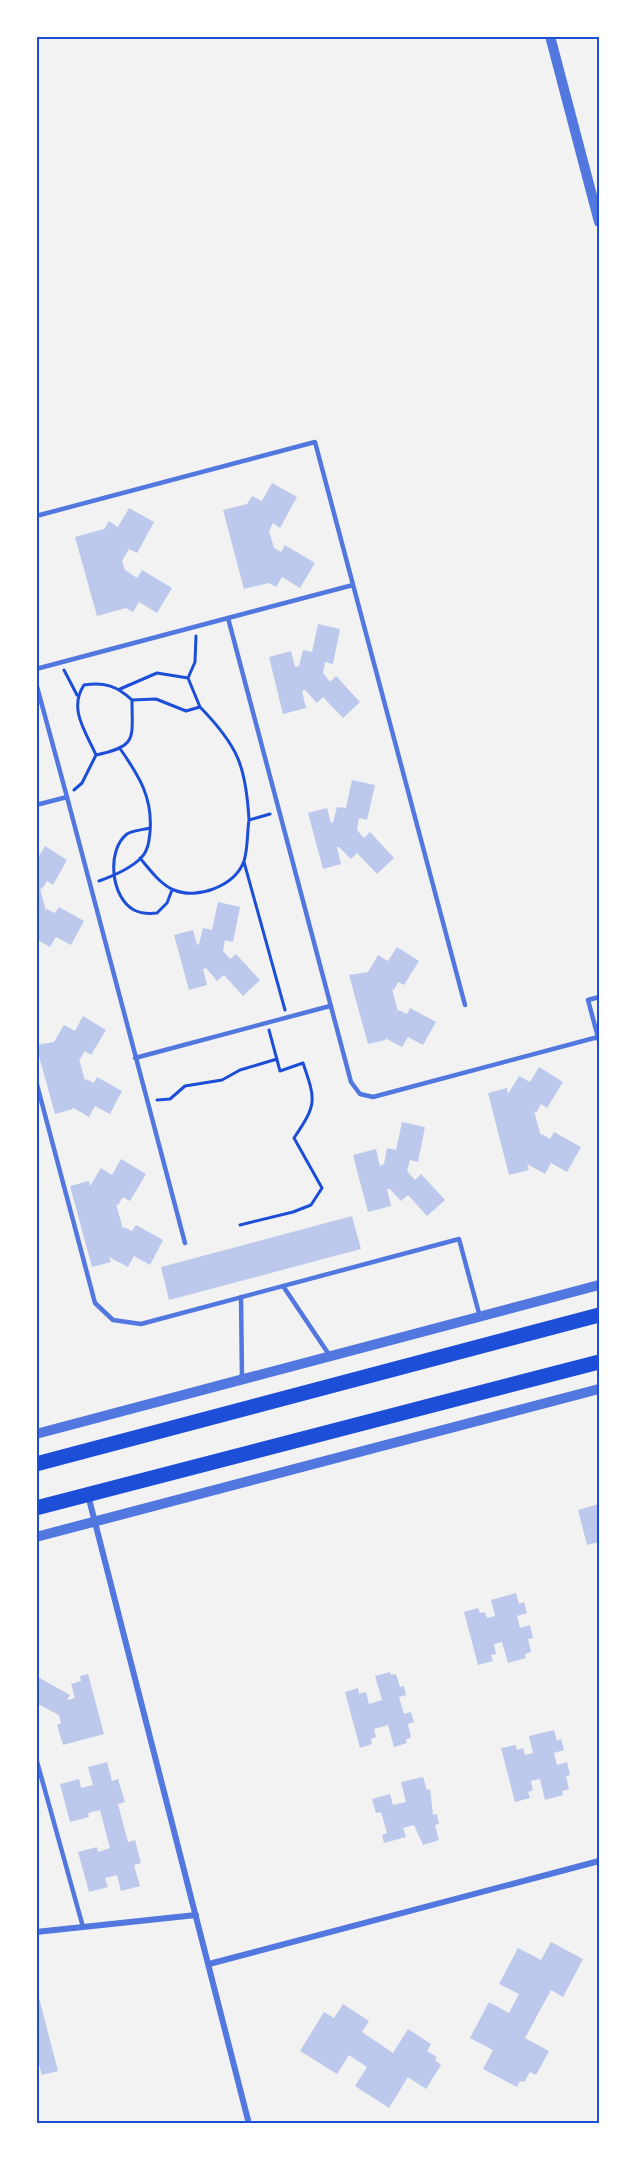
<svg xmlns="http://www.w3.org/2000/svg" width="635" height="2160" viewBox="0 0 635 2160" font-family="Roboto,sans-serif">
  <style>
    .building { fill: #bdc9ec }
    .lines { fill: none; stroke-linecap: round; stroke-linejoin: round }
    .path { stroke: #1d4ed8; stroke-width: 3 }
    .service { stroke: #5277de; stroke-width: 4.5 }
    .minor { stroke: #5277de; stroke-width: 6 }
    .tertiary { stroke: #5277de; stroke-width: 10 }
    .trunk { stroke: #1d4ed8; stroke-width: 15 }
    .neatline { fill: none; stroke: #1d4ed8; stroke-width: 2 }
  </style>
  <rect width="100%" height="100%" fill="#f2f2f2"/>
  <path class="building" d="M272,483L297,497L280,528L273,523L269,531L274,548L281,552L285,545L315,563L300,588L282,577L276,587L269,583L244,589L223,510L247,504L252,496L262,501Z
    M129,508L154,522L137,553L129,549L122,561L125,570L137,578L142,570L172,588L157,613L139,602L133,612L126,608L97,616L75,537L104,529L109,521L118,527Z
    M318,624L340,629L333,664L325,662L323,673L330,682L336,676L360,702L343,718L323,697L317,703L305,690L302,691L306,708L283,714L269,657L291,651L295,667L299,666L303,650L312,652Z
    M352,780L375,785L367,820L359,818L357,830L364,838L370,832L394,858L377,874L357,853L351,859L339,847H337L341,864L323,869L308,813L327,808L331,823L333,822L337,807L346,808Z
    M45,846L67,860L53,885L47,881L42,889L40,888L46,911L47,909L55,913L59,907L84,921L71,945L56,937L50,947L36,939V861Z
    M218,902L240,907L233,942L225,940L223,951L230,959L236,954L260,980L243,996L224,975L217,981L206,968L203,969L207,985L189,990L174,935L193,930L197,945L199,944L203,928L212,930Z
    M397,947L419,961L404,985L398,982L394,990L392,988L398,1012L399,1010L407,1014L410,1008L436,1022L423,1045L408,1037L402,1047L385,1038L386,1040L368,1044L349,975L368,972L378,955L388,961Z
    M83,1016L106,1030L91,1055L85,1051L80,1059L79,1058L85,1081L86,1079L94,1083L97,1077L122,1091L110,1114L95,1106L89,1117L72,1107L73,1109L55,1114L36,1045L54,1042L64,1025L75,1031Z
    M539,1067L563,1082L547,1108L541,1104L536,1113L534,1111L541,1136L542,1134L550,1139L554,1132L581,1147L567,1172L551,1163L545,1174L527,1164L529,1170L509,1175L488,1093L507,1088L508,1094L519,1076L530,1082Z
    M402,1122L425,1127L418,1162L410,1160L407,1171L415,1180L421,1174L445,1200L427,1216L408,1195L401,1201L390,1189H387L391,1206L368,1212L353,1155L376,1149L380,1166L384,1164L387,1148L396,1150Z
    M121,1159L146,1174L130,1201L123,1197L118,1205L116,1204L123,1229L124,1227L132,1231L136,1225L163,1240L150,1265L134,1256L128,1267L109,1257L111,1262L92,1267L70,1186L89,1181L90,1186L101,1168L112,1175Z
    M352,1216L361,1249L169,1300L161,1267Z
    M599,1504V1542L587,1545L578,1510Z
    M516,1593L519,1604L524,1602L527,1613L517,1616L520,1628L530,1625L533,1638L528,1639L531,1652L525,1654L526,1658L508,1663L502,1642L494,1644L496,1654L491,1655L493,1661L478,1665L464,1612L478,1608L480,1613L485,1612L487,1618L495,1616L491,1600Z
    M390,1672L391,1675L396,1674L400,1687L404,1686L406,1695L399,1697L404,1714L411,1712L414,1722L408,1724L411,1738L406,1739L407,1743L394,1747L388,1725L374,1729L376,1737L371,1739L372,1744L360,1748L345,1692L358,1688L359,1694L366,1692L369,1704L382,1700L375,1676Z
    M88,1674L104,1734L63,1745L57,1725L61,1723L59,1715L36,1703V1676L70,1695L67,1700L75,1698L71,1684L81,1681L80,1676Z
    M554,1730L557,1741L561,1739L564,1750L554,1753L557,1765L567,1762L570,1775L566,1776L569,1789L562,1791L563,1795L545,1800L540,1779L531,1781L533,1790L528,1792L530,1798L515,1802L501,1748L516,1745L517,1750L523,1748L525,1755L533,1753L529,1736Z
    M107,1762L112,1781L118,1779L125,1802L118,1804L128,1842L135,1840L141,1863L134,1865L140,1886L121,1891L117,1875L105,1878L108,1887L89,1892L78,1852L97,1847L98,1852L110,1848L100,1810L88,1813L89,1817L70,1822L60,1784L79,1779L81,1788L93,1785L88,1767Z
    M423,1777L427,1790L430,1789L433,1815L437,1814L439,1824L435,1825L439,1840L423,1845L414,1825L403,1828L406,1837L384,1843L382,1835L387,1833L381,1812L376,1813L372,1799L390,1794L393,1805L406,1802L401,1782Z
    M551,1942L583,1959L563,1997L551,1990L525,2038L549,2051L536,2075L530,2072L524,2082L520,2081L517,2087L483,2069L493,2050L470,2038L489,2002L509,2013L519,1994L499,1984L518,1948L541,1960Z
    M37,1990L58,2071L42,2075L36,2053Z
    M343,2004L369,2021L362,2032L393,2053L408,2029L431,2044L427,2051L437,2057L435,2060L441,2065L426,2089L408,2077L389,2108L355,2086L367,2067L349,2055L337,2074L300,2051L324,2012L334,2018Z"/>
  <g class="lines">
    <path class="path" d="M64,670L77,695
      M120,689L157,673L188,678L195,662L196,636
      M132,700L156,699L186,711L200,707L188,678
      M200,707C238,746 246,766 249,820
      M74,790L82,783L96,755C138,746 132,739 132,700C117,686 105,682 84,685C68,709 86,732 96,755
      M150,828C143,830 133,830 127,834C106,850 111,898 134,910C142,914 149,914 157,913L167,903L172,890
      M140,858C149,869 161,885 174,890C197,900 235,886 244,861C248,849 247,833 249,820L270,814
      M244,862L285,1010
      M99,881C113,876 130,869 141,858C148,851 149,842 150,832C153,798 139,776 121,750
      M157,1100L170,1099L185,1086L222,1080L240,1070L277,1059
      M240,1225L293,1212L311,1205L322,1188L294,1138C317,1104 316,1101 303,1063L280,1071L269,1030"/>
    <path class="service" d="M36,516L315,442L465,1005
      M353,585L228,618L351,1082L360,1094L373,1097L598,1037
      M36,669L228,618
      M36,683L67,797L36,805
      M67,797L185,1243
      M599,997L588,1000L599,1041
      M135,1058L330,1006
      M36,1081L95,1303L113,1320L141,1324L459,1239L480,1317
      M283,1286L330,1356
      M241,1297L242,1378
      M36,1758L83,1927"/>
    <path class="minor" d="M88,1495L249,2124
      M36,1932L196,1915
      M209,1964L599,1861"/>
    <path class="tertiary" d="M550,36L599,222
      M36,1434L599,1285
      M36,1537L599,1389"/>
    <path class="trunk" d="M36,1464L599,1315
      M36,1508L599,1362"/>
  </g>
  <rect width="635" height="2160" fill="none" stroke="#ffffff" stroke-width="75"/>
  <rect x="38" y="38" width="560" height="2084" class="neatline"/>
</svg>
